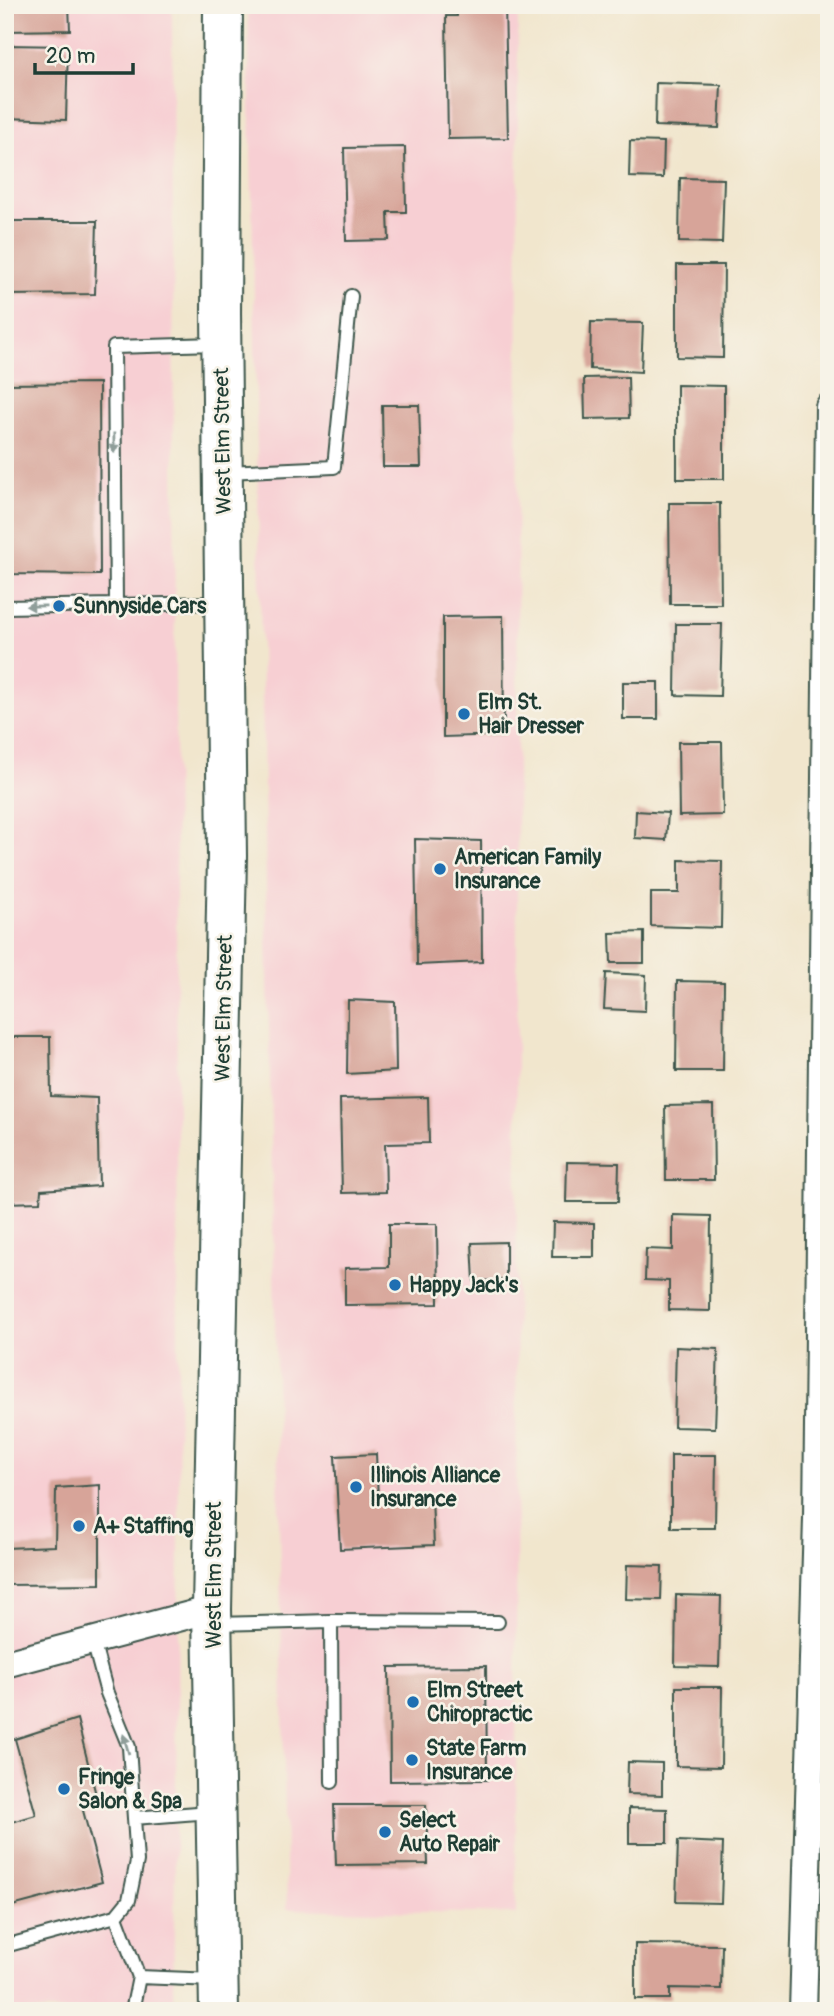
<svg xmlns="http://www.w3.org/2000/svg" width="834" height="2016" viewBox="0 0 834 2016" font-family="Pangolin,sans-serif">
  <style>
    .built { fill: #f7cfd3 }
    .building { fill: #d7a499 }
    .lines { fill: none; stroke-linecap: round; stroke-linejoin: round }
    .service-casing { stroke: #3e564b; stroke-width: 16 }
    .minor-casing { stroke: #3e564b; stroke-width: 30 }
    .primary-casing { stroke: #3e564b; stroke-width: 42 }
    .service { stroke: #fff; stroke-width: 12 }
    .minor { stroke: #fff; stroke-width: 26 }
    .primary { stroke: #fff; stroke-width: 38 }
    .oneway { fill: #8f9e9a }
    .poi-dot { fill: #1f6fb2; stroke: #f7f3e8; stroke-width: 2.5 }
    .labels { text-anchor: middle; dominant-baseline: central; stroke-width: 5; stroke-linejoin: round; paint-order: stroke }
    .street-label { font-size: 21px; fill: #1f3d34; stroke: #f7f3e8 }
    .poi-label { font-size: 21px; font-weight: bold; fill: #1f3d34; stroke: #f7f3e8; text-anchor: start }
  </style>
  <rect width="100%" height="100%" fill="#f7f3e8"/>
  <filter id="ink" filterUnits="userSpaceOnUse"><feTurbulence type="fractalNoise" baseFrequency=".0143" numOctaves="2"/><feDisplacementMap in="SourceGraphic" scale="14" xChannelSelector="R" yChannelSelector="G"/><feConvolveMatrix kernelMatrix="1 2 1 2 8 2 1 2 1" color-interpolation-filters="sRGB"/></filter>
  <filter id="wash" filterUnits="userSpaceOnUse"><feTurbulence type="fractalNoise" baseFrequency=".00686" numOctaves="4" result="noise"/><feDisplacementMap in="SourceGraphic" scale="28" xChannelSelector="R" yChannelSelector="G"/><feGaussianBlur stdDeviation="1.57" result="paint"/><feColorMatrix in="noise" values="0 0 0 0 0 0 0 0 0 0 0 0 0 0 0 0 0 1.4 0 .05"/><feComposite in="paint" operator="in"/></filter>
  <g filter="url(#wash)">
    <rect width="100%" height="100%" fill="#f1e6cd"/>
    <path class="built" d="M5,5H172L179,1555L173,2011H5Z
      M248,5H518L516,1914L287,1909Z"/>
    <g id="blocks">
      <path class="building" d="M5,5H69L70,30L5,31Z
        M457,5H505L508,138L448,139L446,16H457Z
        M5,45L68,46L66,120L5,118Z
        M656,83L721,85L719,128L655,126Z
        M630,141L664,142L663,178L629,177Z
        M405,147L406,212H388L389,240L346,241L344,148Z
        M680,178L724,179L722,243L679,242Z
        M5,221H97L95,294L5,295Z
        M677,265H724L723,358L677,357Z
        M591,322L643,323L641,372L590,369Z
        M628,377L629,418L585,419L584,378Z
        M99,383L100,575L5,574V384Z
        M677,385L724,386V479H677Z
        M382,405H419L421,467H383Z
        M669,503H720L721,604H670Z
        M503,616L504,735L443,737V617Z
        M676,624H722L720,696L675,695Z
        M623,682H658V719H623Z
        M678,742H722L723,815L679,816Z
        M636,811L668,813L666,840L635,838Z
        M415,839L481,841L482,962L417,965Z
        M679,860L722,861L721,928L651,926V893H679Z
        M644,932V963H611L610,933Z
        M606,973L646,975L645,1011L604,1009Z
        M677,981L724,982L723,1071H676Z
        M348,1000L395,1002L396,1071L347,1074Z
        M5,1037H50L51,1096L97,1098L99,1186L41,1190L40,1202L5,1203Z
        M428,1097L429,1143L385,1144L386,1192L342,1193L340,1099Z
        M713,1105L714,1180H666L665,1106Z
        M567,1162L619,1163L618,1202H566Z
        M673,1215L711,1216L710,1311L669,1310V1281L645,1280L646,1249L673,1250Z
        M553,1222L594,1223V1257H552Z
        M389,1224H437L438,1304L345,1305V1268L389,1267Z
        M506,1242V1280L474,1281L472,1243Z
        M676,1347L718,1349L715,1428L674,1427Z
        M376,1454L378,1499L432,1497L434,1545L340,1549L335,1456Z
        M671,1455H716L715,1528H671Z
        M100,1485V1584L5,1585V1548L55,1546L56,1488Z
        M627,1565L662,1566L661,1600L626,1599Z
        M676,1595L721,1596L719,1667L675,1666Z
        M486,1666L487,1780L390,1781L389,1667Z
        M676,1687H722L721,1767L676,1766Z
        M77,1719L97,1799L81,1803L102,1882L5,1908V1824L36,1815L15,1739Z
        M628,1762L662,1763V1795L627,1794Z
        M334,1805H426L428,1864L336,1865Z
        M629,1808L667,1809V1843H629Z
        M678,1841L723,1843L721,1903L676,1902Z
        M635,1944L722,1945L721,1989L670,1988V1999H635Z"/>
    </g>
  </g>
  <g filter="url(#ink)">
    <use href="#blocks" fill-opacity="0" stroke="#3e564b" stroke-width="2"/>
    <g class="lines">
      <defs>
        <path id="service" d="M227,472L334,467L351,296
          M116,605L114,347L216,344
          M5,607L220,603
          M331,1621L332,1782
          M217,1624L331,1621L498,1622
          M93,1641L107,1693L129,1747L137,1861L129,1900L116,1916
          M134,1818L210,1812
          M5,1946L116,1916L139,1977
          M132,2011L139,1977L215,1980"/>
        <path id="minor" d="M5,1664L212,1609
          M803,2011L817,1518L829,407"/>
        <path id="primary" d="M219,2011L212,1609L227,856L221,313L223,5"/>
      </defs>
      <use href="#service" class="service-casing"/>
      <use href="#minor" class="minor-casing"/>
      <use href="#primary" class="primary-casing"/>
      <use href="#service" class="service"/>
      <use href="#minor" class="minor"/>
      <use href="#primary" class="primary"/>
    </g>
    <defs><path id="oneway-solid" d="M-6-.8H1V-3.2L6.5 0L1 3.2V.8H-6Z" transform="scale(1.75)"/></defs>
    <g class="oneway">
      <use href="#oneway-solid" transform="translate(114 443) rotate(89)"/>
      <use href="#oneway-solid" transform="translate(36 606) rotate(179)"/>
      <use href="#oneway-solid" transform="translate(126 1744) rotate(-106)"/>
    </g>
  </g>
  <g class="poi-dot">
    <circle cx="59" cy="606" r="7"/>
    <circle cx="464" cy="714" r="7"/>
    <circle cx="440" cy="869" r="7"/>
    <circle cx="395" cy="1285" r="7"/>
    <circle cx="356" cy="1487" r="7"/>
    <circle cx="79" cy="1526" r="7"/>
    <circle cx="413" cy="1702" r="7"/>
    <circle cx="412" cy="1760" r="7"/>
    <circle cx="64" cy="1789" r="7"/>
    <circle cx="385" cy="1832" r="7"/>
  </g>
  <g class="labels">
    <g class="street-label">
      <text transform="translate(223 441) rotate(-91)">West Elm Street</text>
      <text transform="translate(224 1008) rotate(-89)">West Elm Street</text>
      <text transform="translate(214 1575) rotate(-90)">West Elm Street</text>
    </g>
    <g class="poi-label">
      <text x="73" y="606">Sunnyside Cars</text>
      <text x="478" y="702">Elm St.<tspan x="478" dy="24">Hair Dresser</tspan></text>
      <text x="454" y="857">American Family<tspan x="454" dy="24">Insurance</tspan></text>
      <text x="409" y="1285">Happy Jack's</text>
      <text x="370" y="1475">Illinois Alliance<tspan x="370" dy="24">Insurance</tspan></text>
      <text x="93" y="1526">A+ Staffing</text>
      <text x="427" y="1690">Elm Street<tspan x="427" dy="24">Chiropractic</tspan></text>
      <text x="426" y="1748">State Farm<tspan x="426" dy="24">Insurance</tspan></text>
      <text x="78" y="1777">Fringe<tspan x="78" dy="24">Salon &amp; Spa</tspan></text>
      <text x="399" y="1820">Select<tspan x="399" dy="24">Auto Repair</tspan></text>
    </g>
  </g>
  <rect width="834" height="2016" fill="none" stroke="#f7f3e8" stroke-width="28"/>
  <path d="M35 63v10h98v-10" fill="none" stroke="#1f3d34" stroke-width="3.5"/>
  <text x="46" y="63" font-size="21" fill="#1f3d34" stroke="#f7f3e8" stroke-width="5" paint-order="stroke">20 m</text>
</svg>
